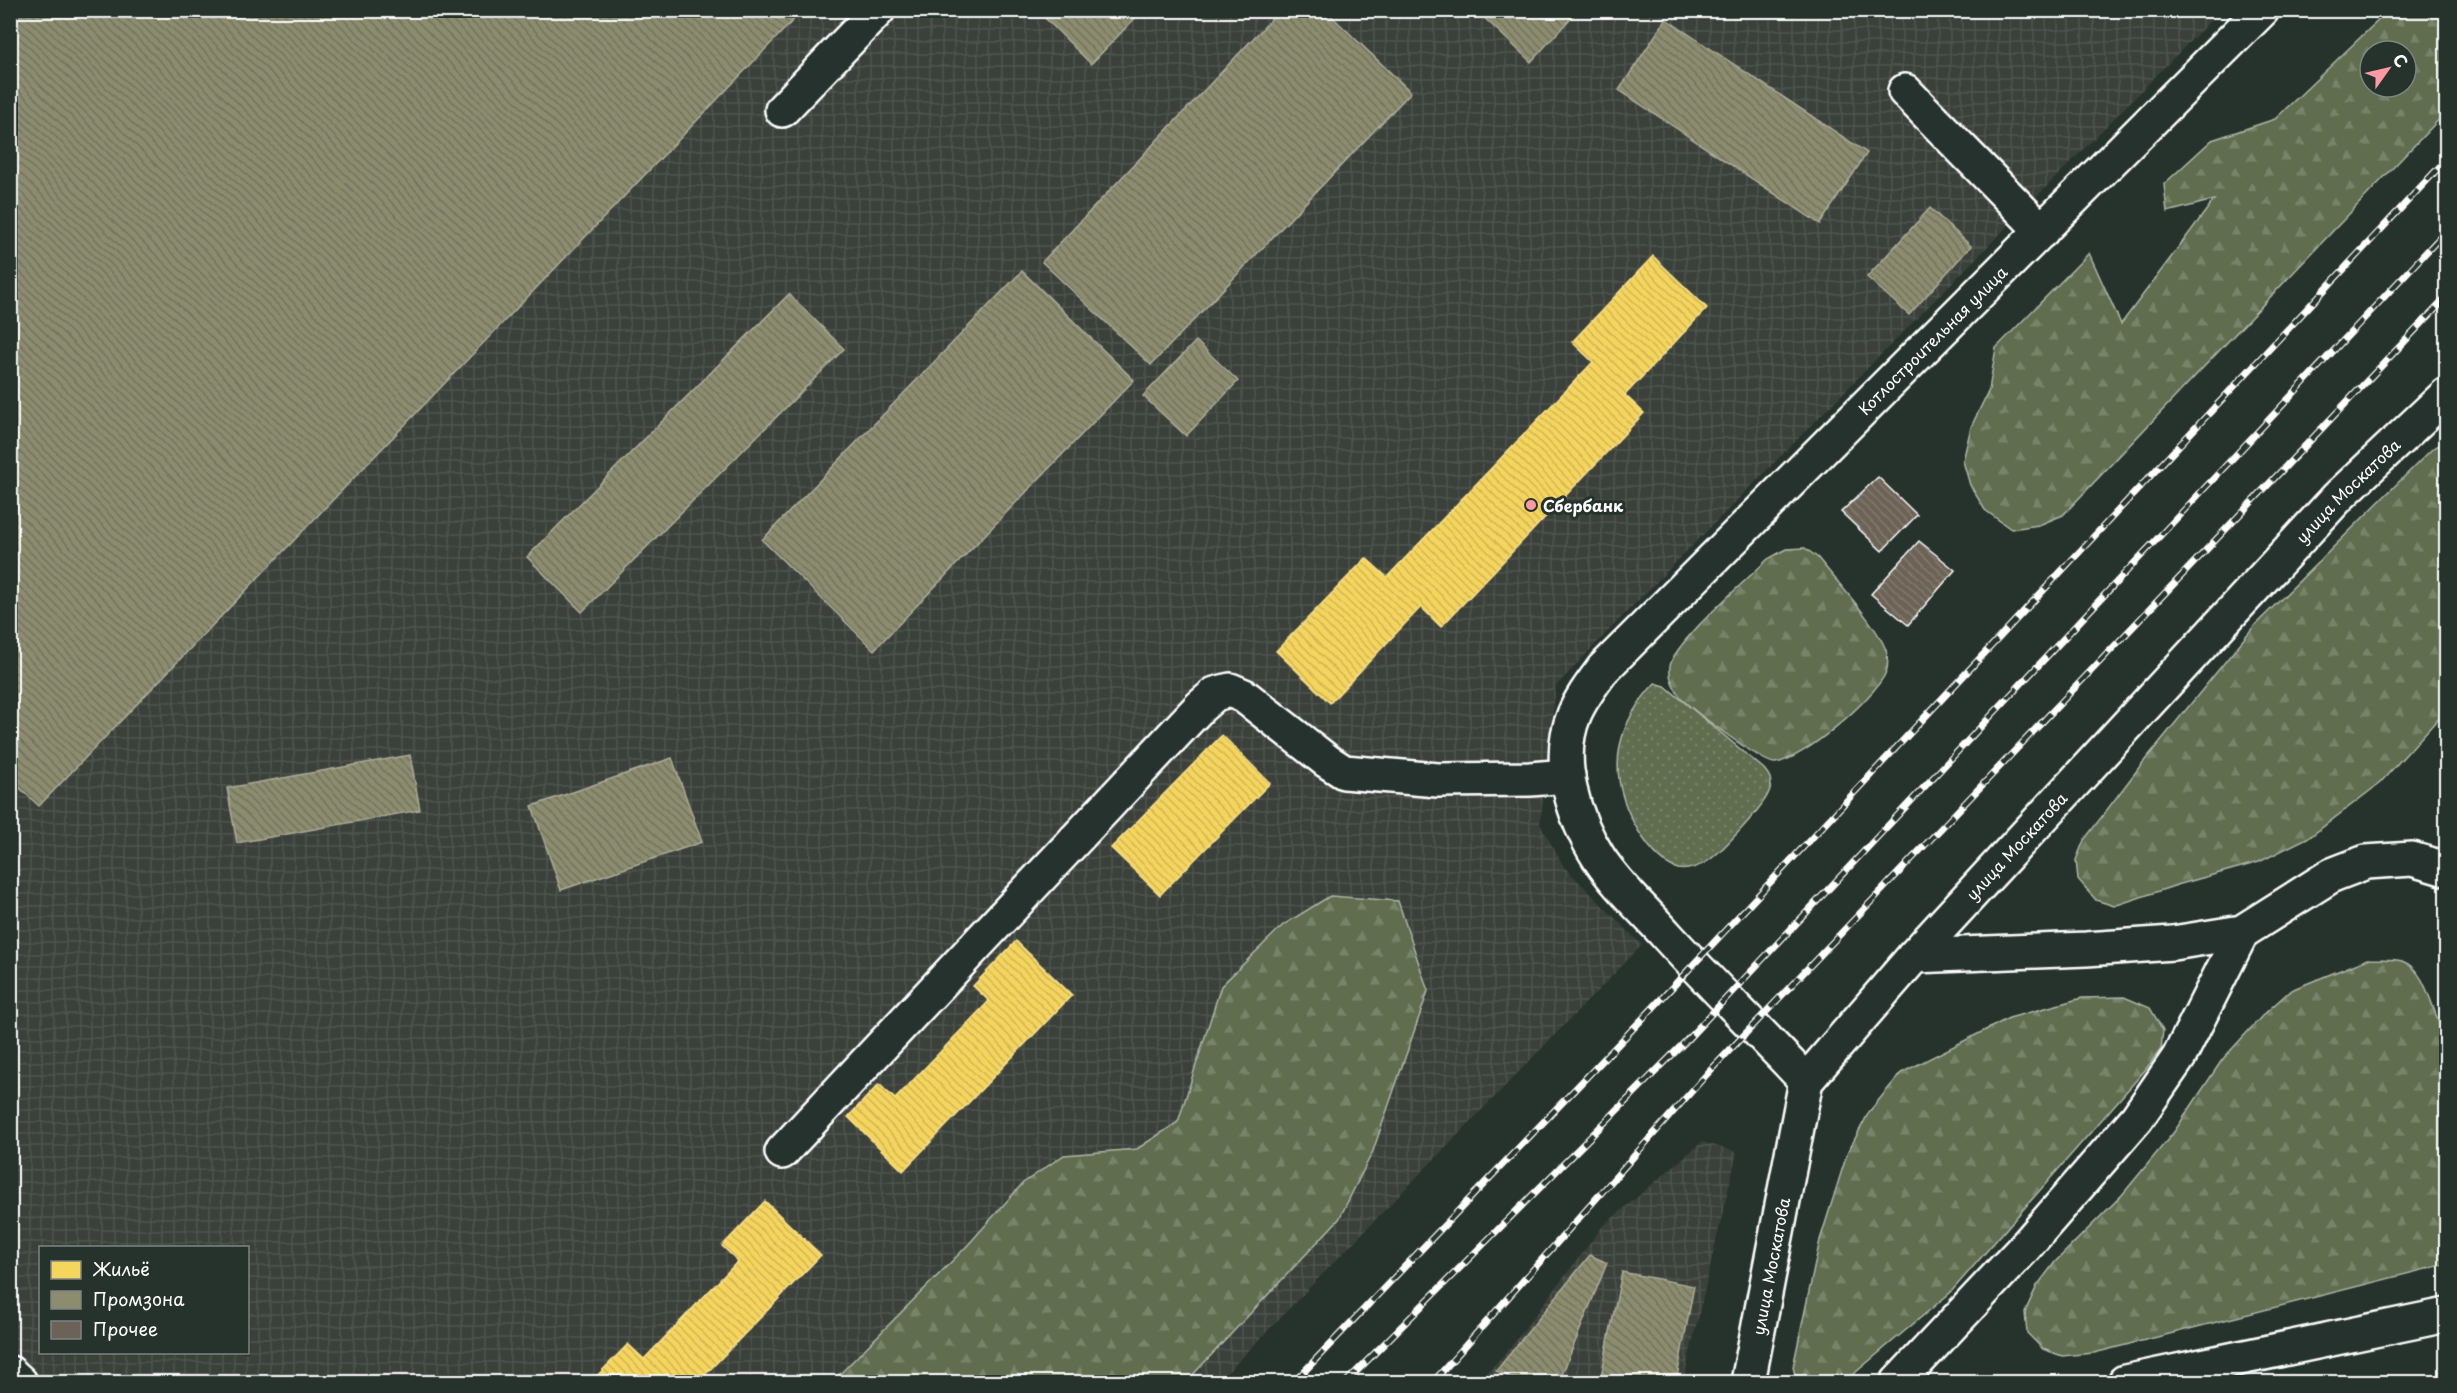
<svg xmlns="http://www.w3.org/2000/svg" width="2457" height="1393" viewBox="0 0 2457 1393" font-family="'Playpen Sans',sans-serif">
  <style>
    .industrial { fill: url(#industrial-grid); fill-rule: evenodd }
    .grass { fill: url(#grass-dots); stroke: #b0b6a8; stroke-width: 1.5 }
    .forest { fill: url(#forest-firs); stroke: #b0b6a8; stroke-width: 1.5; fill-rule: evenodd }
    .homes { fill: url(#homes-back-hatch); stroke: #f9e28d; stroke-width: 1.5 }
    .industry { fill: url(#industry-back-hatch); stroke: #aeae9a; stroke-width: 1.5 }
    .building { fill: url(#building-back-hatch); stroke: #fff; stroke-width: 1.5 }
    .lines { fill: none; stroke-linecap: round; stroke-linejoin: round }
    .minor-casing { stroke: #fff; stroke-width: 38 }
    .major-casing { stroke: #fff; stroke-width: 38 }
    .minor { stroke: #26332d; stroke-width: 33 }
    .major { stroke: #26332d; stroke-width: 33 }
    .rail-casing { stroke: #fff; stroke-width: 7 }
    .rail { stroke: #26332d; stroke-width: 4.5; stroke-dasharray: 14; stroke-linecap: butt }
    .poi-dot { fill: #ff9aa2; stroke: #26332d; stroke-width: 2 }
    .labels { text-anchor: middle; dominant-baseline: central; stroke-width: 6; stroke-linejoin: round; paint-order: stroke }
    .street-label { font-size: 16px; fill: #fff; stroke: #26332d }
    .poi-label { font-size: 16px; font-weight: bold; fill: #fff; stroke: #26332d; text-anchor: start }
  </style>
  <defs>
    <pattern id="industrial-grid" width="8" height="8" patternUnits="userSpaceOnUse" patternTransform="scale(1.5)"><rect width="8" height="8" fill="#3b413a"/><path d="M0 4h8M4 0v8" fill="none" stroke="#4f544e"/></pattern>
    <pattern id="grass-dots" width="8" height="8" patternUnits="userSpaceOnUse" patternTransform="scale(1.5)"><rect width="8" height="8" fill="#606e50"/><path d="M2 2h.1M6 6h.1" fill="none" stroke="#78846a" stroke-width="1.8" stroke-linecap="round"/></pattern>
    <pattern id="forest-firs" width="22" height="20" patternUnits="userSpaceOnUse" patternTransform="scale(1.5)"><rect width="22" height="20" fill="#606e50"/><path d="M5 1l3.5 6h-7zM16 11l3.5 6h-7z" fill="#78846a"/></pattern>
    <pattern id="homes-back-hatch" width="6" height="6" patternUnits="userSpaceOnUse" patternTransform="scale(1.5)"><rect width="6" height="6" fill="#f6d55c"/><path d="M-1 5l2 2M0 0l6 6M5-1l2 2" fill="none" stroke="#ccb358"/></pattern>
    <pattern id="industry-back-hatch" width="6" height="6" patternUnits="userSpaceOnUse" patternTransform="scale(1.5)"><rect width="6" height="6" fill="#8c8c6e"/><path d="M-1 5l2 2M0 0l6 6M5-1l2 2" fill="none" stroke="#727260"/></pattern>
    <pattern id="building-back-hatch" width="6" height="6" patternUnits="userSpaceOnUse" patternTransform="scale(1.5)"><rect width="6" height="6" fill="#6d6257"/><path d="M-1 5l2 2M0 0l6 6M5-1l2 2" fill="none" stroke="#837a70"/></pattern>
  </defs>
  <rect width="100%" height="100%" fill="#26332d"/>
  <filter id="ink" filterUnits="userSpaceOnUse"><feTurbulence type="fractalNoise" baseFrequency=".0167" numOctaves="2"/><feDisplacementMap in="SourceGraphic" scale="12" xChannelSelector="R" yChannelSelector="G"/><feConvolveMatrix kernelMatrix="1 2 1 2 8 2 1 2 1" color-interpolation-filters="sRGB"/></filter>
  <g filter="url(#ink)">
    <path class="industrial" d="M10,11H2220L1615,624L1556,686L1540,824L1564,867L1642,945L1218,1382H11ZM40,1248H248V1352H40Z
      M1702,1142L1737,1152L1683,1382H1479L1510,1348L1603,1226Z"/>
    <path class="grass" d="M1655,683L1665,686L1764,769C1769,775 1773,781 1770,789C1766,805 1722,851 1708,861C1701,866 1687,871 1678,869C1661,864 1648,846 1639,832C1606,778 1612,729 1655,683Z"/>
    <path class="forest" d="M2388,11H2446V112L2063,515L2039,525L2011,529L1985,510L1970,485L1963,461L1971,427L1989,390L1996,348L2089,253L2121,324L2214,200L2167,212L2164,184L2212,140L2275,119ZM2370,51H2406V87H2370Z
      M2446,441V710L2380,783L2311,836L2259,862L2177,885L2114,906L2096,900L2078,879L2076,860L2084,840L2141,765L2255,625L2432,449Z
      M1805,548L1818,558C1835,580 1882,630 1887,654C1888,658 1888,668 1886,672C1876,697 1802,761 1775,763C1764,764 1692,710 1682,699C1675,690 1668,678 1670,666C1675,641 1747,580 1768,559L1786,549Z
      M1330,896L1398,901L1428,991L1373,1151L1339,1219L1186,1382H832L967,1246L1023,1183L1064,1155L1137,1149L1178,1122L1221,986L1283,925Z
      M2368,959C2378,960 2392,958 2402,961C2428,970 2432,1015 2446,1038V1264L2094,1353L2062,1356L2043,1349L2027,1333L2025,1312L2037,1286L2055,1262L2122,1195L2174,1132L2222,1060L2262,1016L2291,990Z
      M2124,997L2150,1008L2163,1030L2161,1049L2146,1069L1950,1293L1844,1382H1797L1793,1367L1820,1240L1847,1154L1869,1112L1901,1073L2009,1018L2082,998Z"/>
    <path class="homes" d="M1653,256L1707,308L1625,395L1644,413L1441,627L1421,607L1330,703L1276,651L1366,558L1387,577L1593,362L1572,342Z
      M1222,735L1270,783L1160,895L1111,848Z
      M1016,941L1072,995L903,1171L848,1117L879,1084L895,1099L989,1001L973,986Z
      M765,1201L821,1255L698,1382H602L596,1377L628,1344L644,1359L738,1261L722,1246Z"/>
    <path class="industry" d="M10,10H803L39,806L10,779Z
      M1037,10H1143L1091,64Z
      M1280,10H1325L1411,92L1151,365L1042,262Z
      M1476,10H1578L1531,62Z
      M1666,19L1867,153L1820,224L1619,90Z
      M1930,208L1971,246L1909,315L1867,277Z
      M1022,271L1134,380L874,650L762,540Z
      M789,294L844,349L582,612L527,557Z
      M1196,341L1238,381L1186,436L1143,396Z
      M410,755L420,810L237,843L227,788Z
      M672,758L702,842L561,890L532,806Z
      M1590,1255L1607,1263L1559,1382H1522L1496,1371Z
      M1622,1272L1694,1286L1676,1382H1600Z"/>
    <path class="building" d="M1878,477L1917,515L1882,551L1841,512Z
      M1919,541L1955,570L1908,625L1871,594Z"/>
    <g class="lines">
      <defs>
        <path id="minor" d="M1905,91L2042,231
          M782,110L878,10
          M1914,956L2086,949L2173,943L2242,932L2332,875L2366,862L2412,859L2446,869
          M782,1152L1200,707L1215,694L1230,690L1244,696L1327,761L1344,772L1438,780L1530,779L1568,776
          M10,1373L20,1382
          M1898,1382L2025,1247L2137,1118L2179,1057L2242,932
          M2125,1382L2446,1315"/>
        <g id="major">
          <path id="s1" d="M1806,1081C1760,1032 1713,986 1668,937C1645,911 1618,887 1599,858C1574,819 1555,761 1574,715C1581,698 1592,684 1603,669L2262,10"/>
          <path id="s2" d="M1748,1382L1806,1081L1914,956L2338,497L2446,395"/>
        </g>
      </defs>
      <use href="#minor" class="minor-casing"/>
      <use href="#major" class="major-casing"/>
      <use href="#minor" class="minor"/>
      <use href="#major" class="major"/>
      <defs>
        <path id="rail" d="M1294,1382L1649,1012L2446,160
          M1346,1382L1684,1043L2446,231
          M1433,1382L1707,1074L2446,298"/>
      </defs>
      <use href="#rail" class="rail-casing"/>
      <use href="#rail" class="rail"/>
    </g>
  </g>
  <circle class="poi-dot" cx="1531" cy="505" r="6"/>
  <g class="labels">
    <g class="street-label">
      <text stroke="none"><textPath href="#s1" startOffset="975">Котлостроительная улица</textPath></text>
      <text stroke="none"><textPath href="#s2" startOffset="1108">улица Москатова</textPath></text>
      <text stroke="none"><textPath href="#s2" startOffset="622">улица Москатова</textPath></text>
      <text stroke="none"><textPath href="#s2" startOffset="118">улица Москатова</textPath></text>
    </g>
    <g class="poi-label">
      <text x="1543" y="505">Сбербанк</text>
    </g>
  </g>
  <rect width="2457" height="1393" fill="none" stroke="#26332d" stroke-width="36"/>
  <rect x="18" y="18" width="2421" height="1357" fill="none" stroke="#fff" stroke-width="2" filter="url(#ink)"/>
  <rect x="39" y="1246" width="210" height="108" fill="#26332d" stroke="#7d8581" stroke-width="1.5"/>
  <rect x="51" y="1261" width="30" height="18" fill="#f6d55c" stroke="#7d8581" stroke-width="1.5"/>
  <text x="93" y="1276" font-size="18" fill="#ffffff">Жильё</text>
  <rect x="51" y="1291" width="30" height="18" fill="#8c8c6e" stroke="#7d8581" stroke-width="1.5"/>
  <text x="93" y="1306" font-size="18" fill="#ffffff">Промзона</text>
  <rect x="51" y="1321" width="30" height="18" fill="#6d6257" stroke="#7d8581" stroke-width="1.5"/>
  <text x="93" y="1336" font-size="18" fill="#ffffff">Прочее</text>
  <g transform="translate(2388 69) rotate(56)"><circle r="28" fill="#26332d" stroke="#7d8581" stroke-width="1.5"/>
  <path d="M0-4.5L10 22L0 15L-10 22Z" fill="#ff9aa2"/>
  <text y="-9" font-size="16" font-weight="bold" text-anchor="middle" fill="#ffffff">С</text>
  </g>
</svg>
